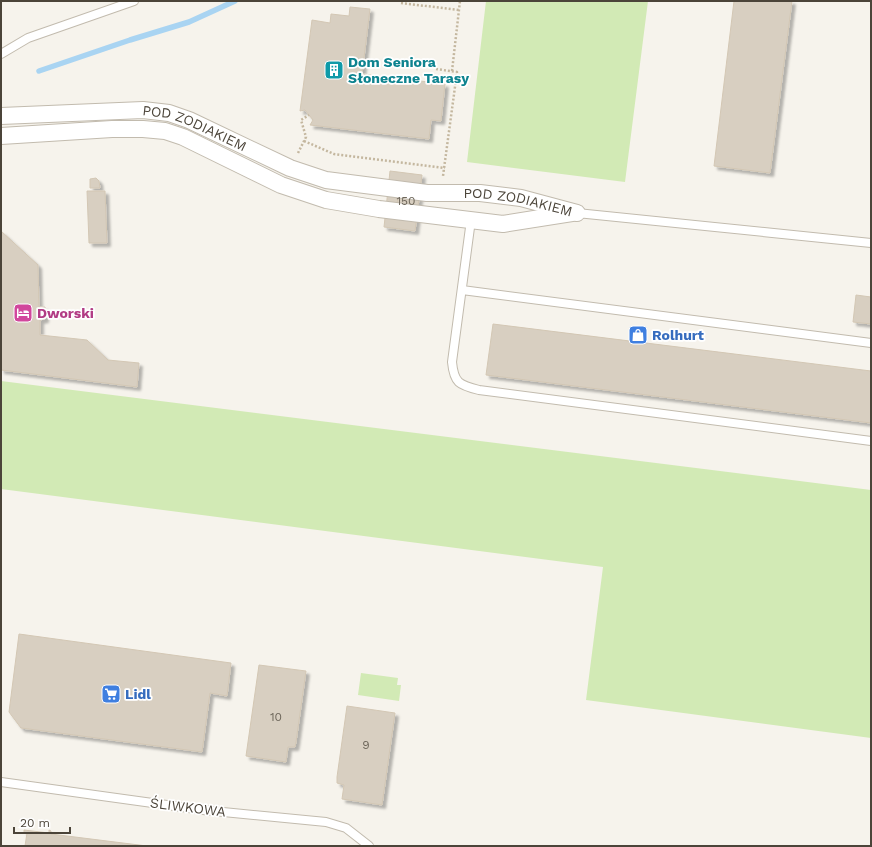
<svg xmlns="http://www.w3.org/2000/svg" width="872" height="847" viewBox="0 0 872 847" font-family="'Work Sans',sans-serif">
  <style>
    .green { fill: #d2eab5 }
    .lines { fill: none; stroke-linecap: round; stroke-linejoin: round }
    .stream { stroke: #a9d4f2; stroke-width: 5.5 }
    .building { fill: #d8cfc1; stroke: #d3c7b4; filter: url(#shadow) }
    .service-casing { stroke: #c2bbae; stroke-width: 10 }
    .minor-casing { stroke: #c2bbae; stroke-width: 18 }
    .path { stroke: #c4b79f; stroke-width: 2.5; stroke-dasharray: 2 2; stroke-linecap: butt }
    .service { stroke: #fff; stroke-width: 8 }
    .minor { stroke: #fff; stroke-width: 16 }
    .labels { text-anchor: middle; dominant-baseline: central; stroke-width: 3.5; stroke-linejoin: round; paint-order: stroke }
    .number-label { font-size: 12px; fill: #6e675b }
    .culture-label { font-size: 14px; font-weight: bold; fill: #0d838f; stroke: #fff; text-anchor: start }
    .street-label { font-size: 14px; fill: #4b4439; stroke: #fff }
    .hotel-label { font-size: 14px; font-weight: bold; fill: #b23c85; stroke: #fff; text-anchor: start }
    .shop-label { font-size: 14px; font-weight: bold; fill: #366cbe; stroke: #fff; text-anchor: start }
  </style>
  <defs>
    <filter id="shadow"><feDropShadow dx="3.5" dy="3.5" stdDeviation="1" flood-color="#0004"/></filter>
  </defs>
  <rect width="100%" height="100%" fill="#f6f3ec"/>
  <path class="green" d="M486,1H648L625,182L467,162Z
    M1,381L871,490V738L586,700L603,567L1,489Z
    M361,673L398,678L397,685H401L399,701L358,695Z"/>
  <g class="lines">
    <path class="stream" d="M39,71L130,40L189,22L235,1"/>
  </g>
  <path class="building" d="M734,1H792L770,173L714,166Z
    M350,7L370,9L362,74L445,84L441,121L431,120L429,139L310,125L313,120L305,110L300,111L312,20L330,23L331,14L349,16Z
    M390,171L422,175L415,231L384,227Z
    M96,178L99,181L100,188H90V179Z
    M87,191H105L107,243H89Z
    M398,196L414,198L413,207L397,205Z
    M1,231L38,265L39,307H45V319L40,320V335L87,340L108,360L139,363L137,387L1,370Z
    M856,295L871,297V324L853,322Z
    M493,324L871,371V423L486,375Z
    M19,634L231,663L227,696L210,693L202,752L21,728L9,712Z
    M259,665L306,671L296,742L295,747H288L286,762L246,756Z
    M347,706L395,713L382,805L342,799L344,785L337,783V777Z
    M24,830L49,833V830L51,831V834L147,846H25L27,833H24Z"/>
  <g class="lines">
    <defs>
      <path id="service" d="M1,54L28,38L134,1
        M577,213L871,243
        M471,220L452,362C454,383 459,385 479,390L871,441
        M462,290L871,343
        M1,782L203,810L326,822L346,828L369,846"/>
      <g id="minor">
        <path id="s1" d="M1,116L143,110L169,113L189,120L290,168L326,180L427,193H480L521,198L577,213"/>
        <path d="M1,136L112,129H143L165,131L183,137L281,185L326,200L379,209L503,224L572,213"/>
      </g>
    </defs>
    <use href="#service" class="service-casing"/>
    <use href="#minor" class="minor-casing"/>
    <path class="path" d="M401,3L459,10
      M436,69L457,72L443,176
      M452,71L460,1
      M304,141L334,154L445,168
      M298,153L306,137L301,120L309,115"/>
    <use href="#service" class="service"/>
    <use href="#minor" class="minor"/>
  </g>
  <defs>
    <symbol id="building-square" viewBox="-11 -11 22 22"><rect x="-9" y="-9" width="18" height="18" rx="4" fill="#0f9aa8" stroke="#fff"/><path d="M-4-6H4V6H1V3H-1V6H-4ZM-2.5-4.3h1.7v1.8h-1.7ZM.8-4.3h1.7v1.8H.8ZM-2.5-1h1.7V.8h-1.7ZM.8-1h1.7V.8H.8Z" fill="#fff"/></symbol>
    <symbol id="hotel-square" viewBox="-11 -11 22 22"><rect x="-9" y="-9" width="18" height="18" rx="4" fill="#d1479c" stroke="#fff"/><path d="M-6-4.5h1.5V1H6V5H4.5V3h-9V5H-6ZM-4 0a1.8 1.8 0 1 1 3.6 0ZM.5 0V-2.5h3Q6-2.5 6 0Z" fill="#fff"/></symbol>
    <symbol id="shop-square" viewBox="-11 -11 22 22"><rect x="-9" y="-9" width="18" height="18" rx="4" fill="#3f7fe0" stroke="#fff"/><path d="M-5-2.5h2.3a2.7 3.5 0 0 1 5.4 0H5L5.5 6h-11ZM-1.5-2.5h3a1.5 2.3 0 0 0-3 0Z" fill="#fff"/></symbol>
    <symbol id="supermarket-square" viewBox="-11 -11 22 22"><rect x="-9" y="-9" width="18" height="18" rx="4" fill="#3f7fe0" stroke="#fff"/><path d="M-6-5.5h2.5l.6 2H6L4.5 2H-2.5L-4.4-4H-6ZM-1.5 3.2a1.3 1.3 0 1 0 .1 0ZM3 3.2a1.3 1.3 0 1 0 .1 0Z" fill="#fff"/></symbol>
  </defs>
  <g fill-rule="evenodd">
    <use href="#building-square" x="323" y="59" width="22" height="22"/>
    <use href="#hotel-square" x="12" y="302" width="22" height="22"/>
    <use href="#shop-square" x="627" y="324" width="22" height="22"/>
    <use href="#supermarket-square" x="100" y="683" width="22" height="22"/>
  </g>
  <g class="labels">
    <g class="number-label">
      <text x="406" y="201">150</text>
      <text x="276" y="717">10</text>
      <text x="366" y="745">9</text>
    </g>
    <g class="culture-label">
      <text x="348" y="62">Dom Seniora<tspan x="348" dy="16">Słoneczne Tarasy</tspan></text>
    </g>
    <g class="street-label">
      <text stroke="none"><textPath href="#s1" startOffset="197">POD ZODIAKIEM</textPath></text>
      <text stroke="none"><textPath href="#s1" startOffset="533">POD ZODIAKIEM</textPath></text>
      <text transform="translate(188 807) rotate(7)">ŚLIWKOWA</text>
    </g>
    <g class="hotel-label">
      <text x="37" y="313">Dworski</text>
    </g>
    <g class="shop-label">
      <text x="652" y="335">Rolhurt</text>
      <text x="125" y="694">Lidl</text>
    </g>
  </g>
  <rect width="872" height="847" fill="none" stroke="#4b4439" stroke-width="4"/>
  <path d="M14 827v6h56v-6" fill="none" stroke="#4b4439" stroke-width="2"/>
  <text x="20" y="827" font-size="12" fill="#4b4439" stroke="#ffffff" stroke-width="3" paint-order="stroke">20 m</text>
</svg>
